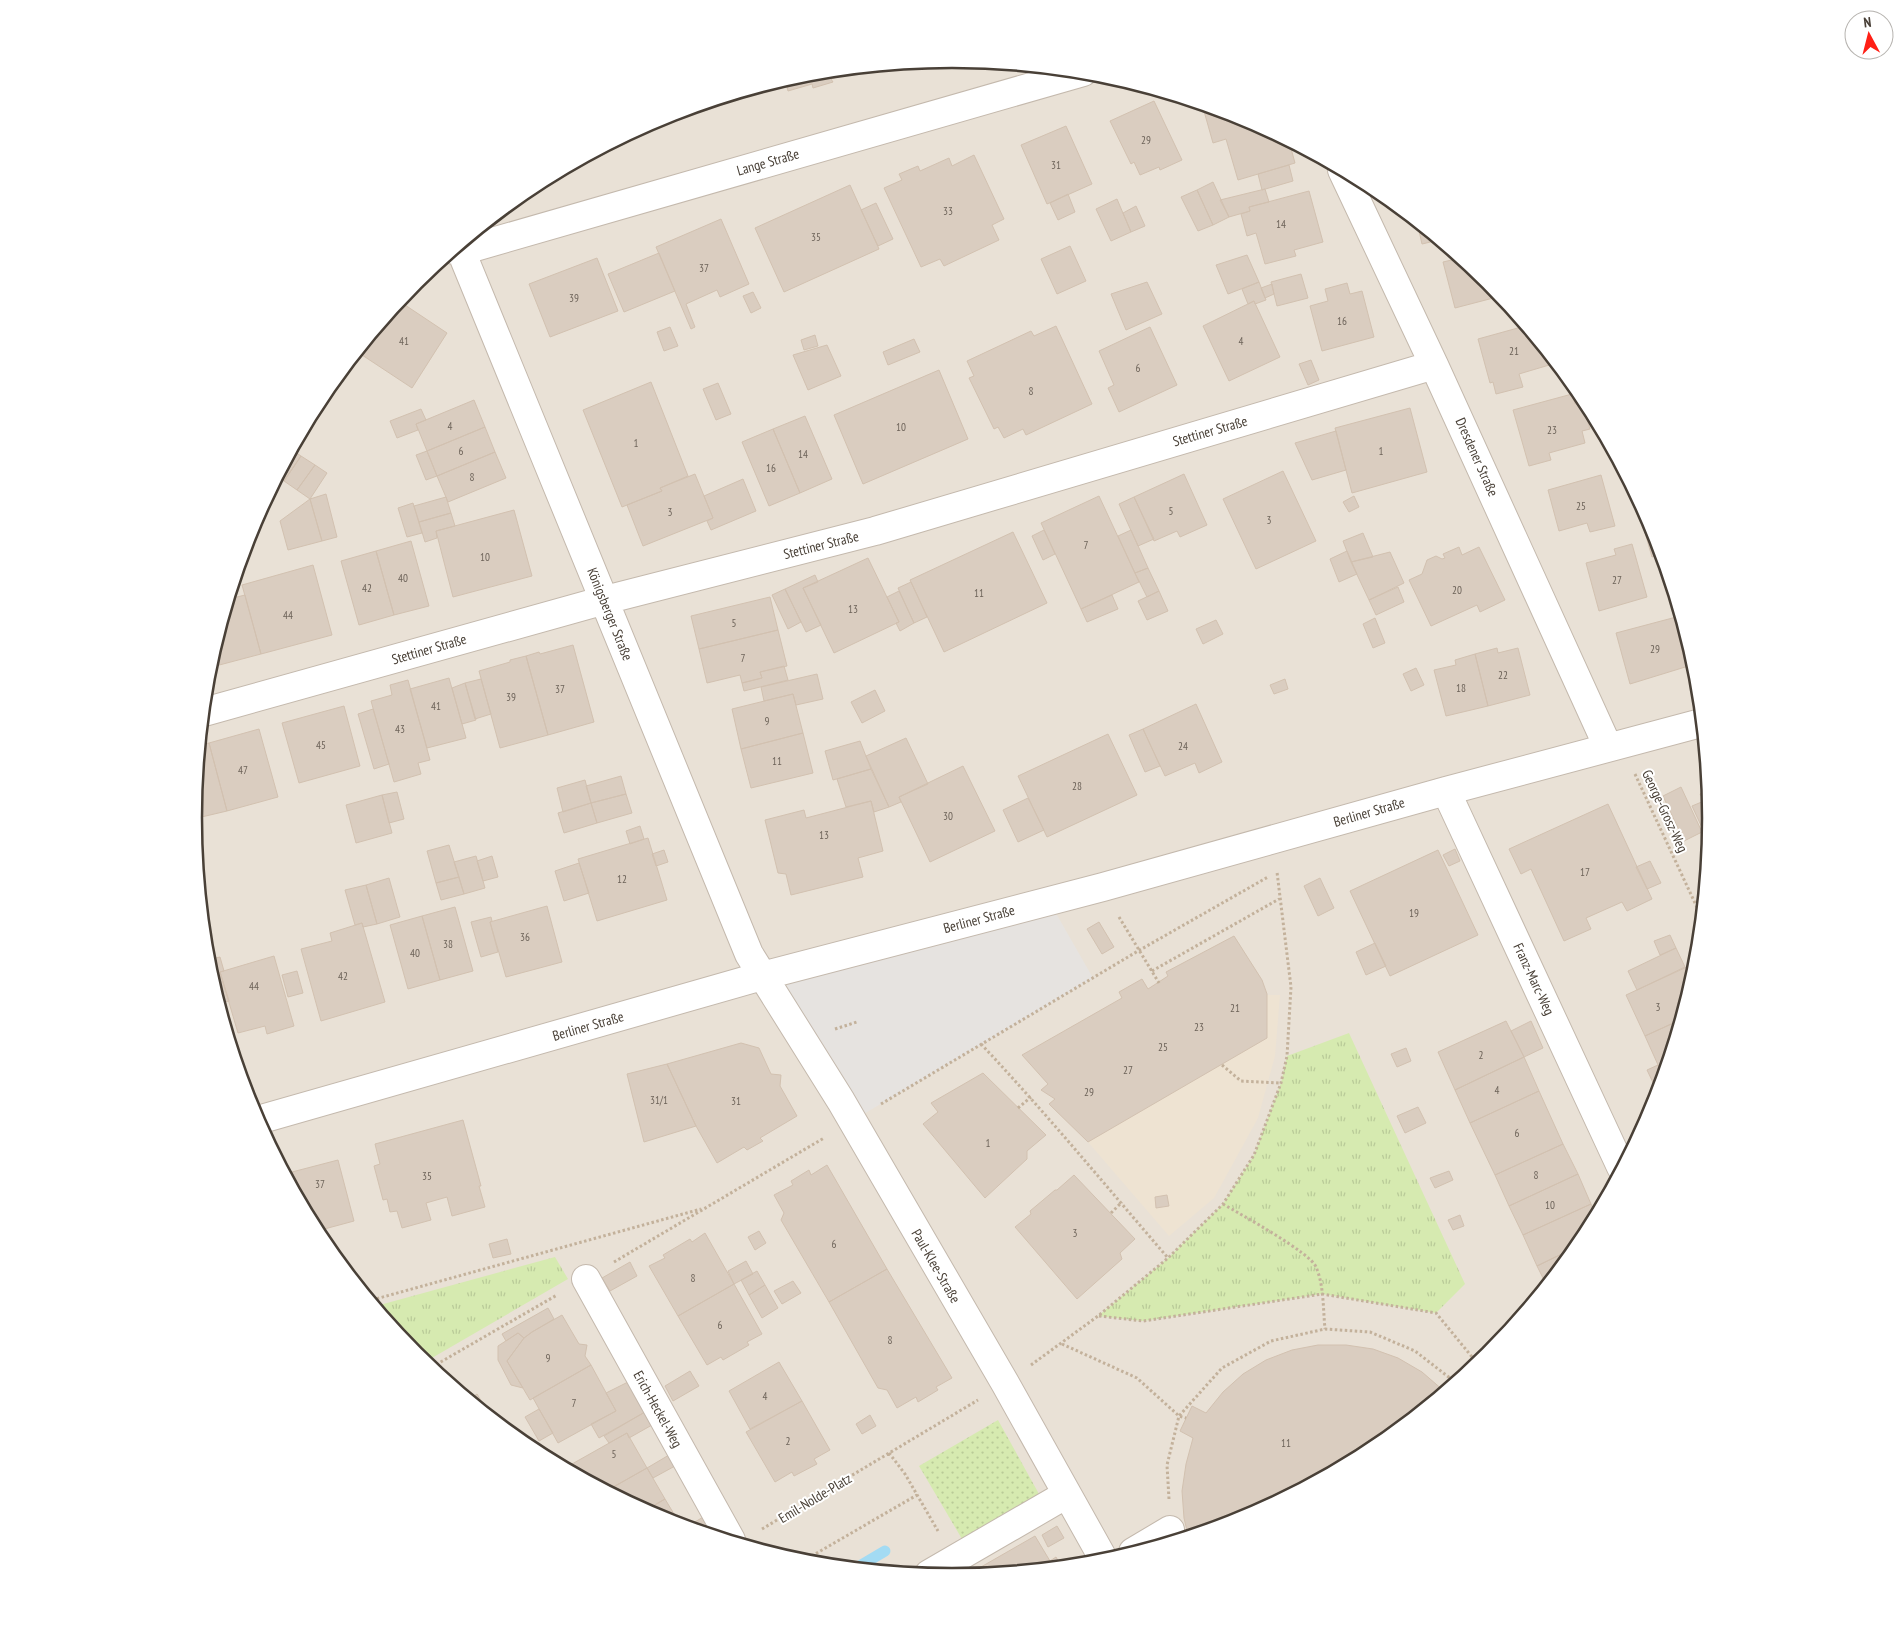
<svg xmlns="http://www.w3.org/2000/svg" width="1904" height="1635" viewBox="0 0 1904 1635" font-family="'PT Sans Narrow',sans-serif">
  <style>
    .residential { fill: #e9e1d6 }
    .education { fill: #eee3d2 }
    .grass { fill: url(#grass-dots) }
    .park { fill: url(#park-tufts) }
    .parking { fill: #e6e3e0 }
    .lines { fill: none; stroke-linecap: round; stroke-linejoin: round }
    .stream { stroke: #a3dbf3; stroke-width: 11 }
    .building { fill: #dacdc0; stroke: #d2c1b0 }
    .minor-casing { stroke: #c4b9ad; stroke-width: 30 }
    .path { stroke: #c3b19b; stroke-width: 3; stroke-dasharray: 2.5 2.5; stroke-linecap: butt }
    .minor { stroke: #fff; stroke-width: 28 }
    .labels { text-anchor: middle; dominant-baseline: central; stroke-width: 4; stroke-linejoin: round; paint-order: stroke }
    .number-label { font-size: 11px; fill: #6d6359 }
    .street-label { font-size: 14px; fill: #494037; stroke: #fff }
    .rim { fill: none; stroke: #494037; stroke-width: 2.5 }
  </style>
  <defs>
    <pattern id="grass-dots" width="8" height="8" patternUnits="userSpaceOnUse" patternTransform="scale(1.25)"><rect width="8" height="8" fill="#d6eab0"/><path d="M2 2h.1M6 6h.1" fill="none" stroke="#b9ca98" stroke-width="1.8" stroke-linecap="round"/></pattern>
    <pattern id="park-tufts" width="24" height="20" patternUnits="userSpaceOnUse" patternTransform="scale(1.25)"><rect width="24" height="20" fill="#d6eab0"/><path d="M3 7l-1-3M5 7V3M7 7l1-3M15 17l-1-3M17 17v-4M19 17l1-3" fill="none" stroke="#b9ca98"/></pattern>
  </defs>
  <rect width="100%" height="100%" fill="#f5f0e8"/>
  <path class="residential" d="M196 818a756 756 0 1 1 1512 0a756 756 0 1 1-1512 0Z"/>
  <path class="education" d="M1267,995H1280L1275,1056L1258,1118L1214,1198L1169,1236L1088,1142L1267,1038Z"/>
  <path class="grass" d="M998,1420L1039,1494L962,1539L919,1466Z"/>
  <path class="park" d="M1349,1033L1465,1284L1436,1313L1322,1294L1143,1321L1098,1316L1168,1258L1223,1204L1254,1155L1281,1083L1287,1056Z
    M555,1257L568,1279L425,1362L415,1354L376,1306Z"/>
  <path class="parking" d="M1049,901L1093,978L852,1121L762,976Z"/>
  <g class="lines">
    <path class="stream" d="M858,1567L885,1551"/>
  </g>
  <path class="building" d="M853,69L854,72L831,79L833,82L813,88L812,84L788,91L785,79L804,73Z
    M748,90L750,95L710,108L708,102Z
    M1154,101L1182,160L1160,170L1159,167L1140,175L1134,162L1131,164L1110,121Z
    M1202,104L1243,117L1289,141L1295,163L1238,180L1226,139L1213,143Z
    M1066,126L1092,184L1047,204L1021,145Z
    M974,155L1004,219L992,225L999,240L944,266L940,259L921,267L884,188L902,180L899,174L918,166L920,171L949,158L952,166Z
    M1289,165L1293,181L1262,190L1258,174Z
    M1213,182L1229,217L1213,225L1197,190Z
    M850,185L879,249L784,292L755,228Z
    M1265,189L1269,202L1249,207L1250,211L1229,217L1220,200Z
    M1197,190L1213,225L1198,231L1181,197Z
    M1309,191L1323,242L1294,250L1296,256L1265,264L1256,233L1247,236L1241,214L1250,211L1249,207Z
    M1068,194L1075,212L1058,220L1050,203Z
    M1117,199L1131,232L1111,241L1096,209Z
    M876,203L893,239L878,246L861,210Z
    M1136,206L1145,226L1131,232L1123,213Z
    M721,219L749,284L720,297L717,290L686,304L695,327L691,329L656,247Z
    M1417,222L1439,240L1422,244Z
    M1070,246L1086,281L1057,294L1041,259Z
    M659,253L675,291L624,312L608,274Z
    M1247,255L1259,282L1228,294L1216,265Z
    M597,258L618,311L550,337L529,284Z
    M1460,258L1489,281L1501,296L1455,308L1443,262Z
    M1301,274L1308,298L1277,306L1271,282Z
    M1147,282L1162,314L1126,330L1111,294Z
    M1259,282L1266,300L1255,304L1254,301L1248,304L1242,289Z
    M1347,283L1350,294L1362,291L1374,337L1322,351L1310,306L1328,301L1325,289Z
    M1272,284L1274,294L1265,298L1261,288Z
    M753,292L761,308L751,313L743,296Z
    M399,301L447,333L412,388L359,353V350Z
    M1254,301L1280,357L1229,381L1203,326Z
    M1056,326L1092,404L1026,435L1023,429L1004,438L998,427L994,429L969,378L974,376L967,361L1031,331L1034,336Z
    M1525,326L1556,363L1519,374L1523,387L1496,394L1493,382L1490,383L1478,339Z
    M670,327L678,346L664,351L657,332Z
    M1150,327L1177,385L1119,412L1108,388L1114,385L1099,351Z
    M815,335L818,346L804,350L801,340Z
    M914,339L920,352L888,365L883,352Z
    M827,345L841,376L808,390L793,355Z
    M1311,360L1319,380L1308,385L1299,364Z
    M939,370L968,439L863,484L834,415Z
    M651,382L688,476L660,488L662,491L622,507L583,410Z
    M718,383L731,414L716,420L703,389Z
    M1572,394L1575,404L1582,402L1590,429L1582,431L1585,443L1549,453L1551,460L1529,466L1513,410Z
    M474,400L485,427L427,451L416,424Z
    M1410,408L1427,472L1352,493L1335,428Z
    M421,409L426,420L416,424L418,430L397,438L390,421Z
    M805,416L832,479L800,493L773,429Z
    M485,427L495,452L437,476L427,451Z
    M773,429L800,493L769,506L742,442Z
    M1336,431L1346,470L1312,480L1295,443Z
    M292,450L301,456L284,481L278,477Z
    M427,451L437,476L426,480L416,455Z
    M495,452L506,478L448,502L437,476Z
    M301,456L315,465L297,490L284,481Z
    M315,465L327,473L310,499L297,490Z
    M1283,471L1316,541L1256,569L1223,499Z
    M695,474L713,518L643,546L627,505L662,491L660,488Z
    M1184,474L1207,525L1180,537L1177,531L1154,541L1134,497Z
    M1601,475L1615,526L1590,532L1587,523L1559,531L1548,490Z
    M743,479L756,511L711,530L707,521L713,518L704,496Z
    M326,494L337,537L322,541L310,499Z
    M1099,496L1139,582L1081,609L1041,523Z
    M1354,496L1359,507L1349,512L1343,502Z
    M446,497L451,513L419,522L414,506Z
    M1134,497L1154,539L1138,546L1119,504Z
    M310,499L322,541L288,550L280,521Z
    M413,503L422,533L407,537L398,508Z
    M514,510L532,576L453,597L436,531Z
    M451,513L455,526L436,531L437,538L425,542L419,522Z
    M1653,527L1661,554L1652,557L1644,529Z
    M1044,530L1055,554L1043,560L1032,536Z
    M1131,530L1148,568L1135,573L1118,536Z
    M250,531L258,536L245,546Z
    M1013,532L1047,603L944,652L910,580Z
    M1363,533L1373,557L1351,562L1343,541Z
    M411,541L429,606L394,615L376,551Z
    M1632,544L1647,597L1599,611L1586,563L1616,555L1614,549Z
    M1459,547L1462,555L1479,547L1505,600L1480,612L1477,605L1431,626L1409,580L1422,574L1427,560L1436,556L1442,559L1445,558L1443,554Z
    M376,551L394,615L359,625L341,561Z
    M1347,551L1357,574L1339,582L1330,559Z
    M1390,552L1404,583L1369,600L1351,562Z
    M868,558L899,622L834,653L803,588Z
    M313,565L332,635L261,654L242,585Z
    M1148,568L1159,591L1147,597L1135,573Z
    M815,575L818,582L803,588L821,625L806,632L785,589Z
    M911,582L927,617L914,623L898,588Z
    M1398,587L1404,602L1376,615L1369,600Z
    M785,589L801,622L788,629L772,595Z
    M899,591L914,623L900,631L896,623L899,622L887,597Z
    M1159,591L1168,611L1147,620L1138,601Z
    M245,595L261,654L208,668L229,599Z
    M1112,595L1118,609L1087,622L1081,609Z
    M770,597L778,630L699,649L691,616Z
    M1680,616L1695,664L1630,684L1616,633Z
    M1375,618L1385,643L1373,648L1363,624Z
    M1216,620L1223,634L1203,644L1196,629Z
    M778,630L787,666L760,672L762,678L742,683L740,675L707,683L699,649Z
    M573,645L594,722L548,735L526,656L539,652L540,654Z
    M1497,648L1498,653L1518,648L1530,695L1488,706L1475,654Z
    M1475,654L1488,706L1446,716L1434,670L1456,665L1455,660Z
    M526,656L548,735L500,748L479,671L510,662V660Z
    M784,666L788,680L744,691L742,683L762,678L760,672Z
    M1416,668L1424,685L1411,691L1403,674Z
    M817,674L823,699L796,705L793,694L764,701L761,687Z
    M449,678L466,738L427,748L410,689Z
    M481,679L491,714L475,719L465,683Z
    M1285,679L1288,689L1274,694L1270,685Z
    M408,680L430,760L418,763L421,774L394,782L371,701L392,695L390,685Z
    M465,683L476,720L462,724L452,688Z
    M875,690L885,711L862,723L851,702Z
    M793,694L803,733L741,749L732,709Z
    M1196,704L1222,762L1199,773L1195,763L1165,776L1143,729Z
    M344,706L360,766L299,783L282,723Z
    M373,709L389,764L374,769L358,714Z
    M259,729L278,797L227,811L209,743Z
    M1143,729L1160,766L1145,772L1129,735Z
    M803,733L813,773L751,788L741,749Z
    M1108,734L1137,795L1047,837L1018,776Z
    M906,738L928,784L899,797L901,802L889,807L866,756Z
    M860,741L871,769L833,780L825,751Z
    M209,743L227,811L193,819L200,745Z
    M963,766L995,831L930,862L899,797Z
    M871,769L889,807L874,812L871,801L846,807L837,779Z
    M621,776L626,794L591,803L586,786Z
    M585,780L591,803L563,812L557,788Z
    M1681,787L1702,832L1684,841L1663,796Z
    M1708,790L1711,818L1709,831L1705,834L1692,806L1704,801L1700,794Z
    M397,792L404,819L389,823L382,795Z
    M626,794L632,813L597,823L591,803Z
    M382,795L392,833L356,843L346,805Z
    M1028,798L1044,830L1018,842L1003,810Z
    M871,801L883,851L858,858L863,877L791,895L786,874L778,873L765,820L804,810L806,818Z
    M591,803L597,823L564,833L558,813Z
    M1608,804L1652,899L1627,911L1622,902L1586,918L1591,929L1564,941L1531,869L1521,874L1509,849Z
    M640,826L644,839L630,844L626,831Z
    M648,838L667,900L597,921L578,859Z
    M449,845L459,877L436,883L427,851Z
    M1455,849L1460,861L1449,866L1443,855Z
    M664,850L668,862L656,866L652,854Z
    M1438,850L1478,935L1390,976L1350,891Z
    M476,856L485,888L464,894L454,862Z
    M492,856L498,877L483,881L477,861Z
    M1650,861L1661,883L1647,889L1636,867Z
    M579,863L589,893L564,901L555,871Z
    M459,877L464,894L441,900L436,883Z
    M389,878L400,917L377,924L366,885Z
    M1320,878L1334,908L1318,916L1304,886Z
    M366,885L377,924L363,927L362,923L355,925L345,890Z
    M547,906L562,962L506,977L490,922Z
    M455,907L473,971L440,980L422,916Z
    M422,916L440,980L408,989L390,925Z
    M491,917L492,921L490,922L498,952L481,957L471,922Z
    M1099,922L1114,947L1102,954L1087,929Z
    M362,923L385,1002L321,1021L301,949L332,941L330,933Z
    M1670,935L1676,948L1660,955L1654,941Z
    M1234,936L1262,980L1267,994V1038L1088,1142L1049,1104L1055,1099L1041,1090L1048,1084L1022,1055L1122,998L1119,992L1142,979L1148,989L1168,976L1166,972Z
    M1375,943L1386,966L1366,975L1356,952Z
    M1676,948L1685,967L1637,990L1628,971Z
    M274,956L294,1026L267,1034L265,1026L238,1033L220,972Z
    M220,957L224,971L220,972L229,1001L219,1003L207,960Z
    M1689,966L1693,975L1680,1020L1645,1036L1626,995Z
    M297,971L303,993L288,997L282,975Z
    M1680,1020L1663,1076L1645,1036Z
    M1506,1021L1524,1057L1455,1090L1438,1052Z
    M1531,1021L1543,1048L1524,1057L1511,1031Z
    M741,1043L759,1048L771,1074L781,1075L780,1086L797,1116L760,1138L763,1141L747,1150L744,1147L717,1163L696,1126L667,1064Z
    M1406,1048L1411,1061L1397,1067L1391,1054Z
    M1524,1057L1539,1091L1470,1123L1455,1090Z
    M667,1064L696,1126L644,1142L627,1074Z
    M1658,1065L1663,1076L1658,1093L1647,1070Z
    M983,1073L1046,1135L1027,1151V1159L985,1198L923,1124L938,1112L931,1103Z
    M1539,1091L1563,1144L1495,1175L1470,1123Z
    M1418,1107L1426,1123L1405,1133L1397,1116Z
    M463,1120L481,1186H479L485,1207L452,1216L447,1197L426,1203L431,1220L402,1228L397,1211L390,1212L387,1199L383,1200L374,1166L380,1164L375,1144Z
    M1563,1144L1578,1174L1509,1206L1495,1175Z
    M338,1160L354,1221L317,1231L298,1196L292,1172Z
    M827,1165L887,1269L829,1302L781,1220L784,1213L774,1195L793,1185L791,1181L809,1170L811,1175Z
    M1449,1171L1453,1180L1435,1188L1430,1178Z
    M292,1172L298,1196L286,1173Z
    M1578,1174L1591,1204L1523,1235L1509,1206Z
    M1074,1175L1135,1239L1120,1253L1122,1259L1077,1299L1015,1227L1031,1214L1030,1211L1055,1190H1057Z
    M1167,1195L1169,1206L1156,1208L1155,1197Z
    M1591,1204L1596,1214L1583,1239L1576,1247L1537,1266L1523,1235Z
    M1460,1215L1464,1226L1453,1230L1448,1220Z
    M759,1231L766,1243L755,1250L748,1237Z
    M705,1233L734,1284L678,1316L649,1266L665,1258L663,1255L690,1239L692,1242Z
    M507,1239L511,1254L493,1258L489,1244Z
    M1576,1247L1546,1284L1537,1266Z
    M746,1261L753,1274L734,1284L728,1271Z
    M630,1262L637,1276L610,1291L602,1278Z
    M887,1269L952,1378L936,1387L938,1390L918,1402L916,1397L897,1408L887,1390L878,1388L829,1302Z
    M757,1271L765,1285L749,1295L741,1280Z
    M793,1281L801,1293L782,1304L774,1291Z
    M734,1284L762,1334L747,1342L749,1345L723,1360L721,1357L707,1365L678,1316Z
    M765,1285L778,1308L762,1318L749,1295Z
    M548,1308L554,1319L532,1332L524,1338L518,1333L506,1341L502,1334Z
    M562,1315L579,1344L587,1345L585,1356L591,1365L530,1400L507,1361L524,1338L532,1332Z
    M518,1333L524,1338L507,1361L523,1388L511,1385L498,1360V1346Z
    M1318,1345H1346L1373,1349L1398,1358L1422,1372L1444,1391L1373,1449L1242,1519L1188,1535L1184,1518L1182,1491L1186,1464L1193,1438L1180,1431L1192,1406L1206,1413L1223,1392L1243,1374L1266,1360L1292,1350Z
    M779,1362L802,1401L750,1429L729,1391Z
    M591,1365L616,1411L558,1443L533,1398Z
    M690,1371L699,1386L673,1401L665,1386Z
    M628,1382L645,1412L599,1438L591,1424L616,1411L606,1393Z
    M477,1394L483,1404L479,1406L470,1399Z
    M802,1401L830,1450L814,1459L817,1464L794,1476L792,1472L775,1482L746,1432Z
    M539,1409L553,1433L539,1441L525,1417Z
    M645,1412L652,1425L629,1438L627,1433L609,1443L604,1436Z
    M870,1415L876,1426L862,1434L856,1424Z
    M627,1433L647,1468L608,1490L577,1473L572,1464Z
    M669,1455L675,1466L653,1478L647,1468Z
    M647,1468L665,1499L646,1510L608,1490Z
    M665,1499L680,1524L661,1518L646,1510Z
    M705,1516L711,1532L688,1526Z
    M1057,1526L1064,1538L1048,1547L1042,1535Z
    M1035,1536L1050,1561L1056,1557L1061,1566L967,1575Z"/>
  <g class="lines">
    <defs>
      <path id="minor" d="M1342,170L1434,365L1608,747
        M454,250L461,251L1083,72
        M461,251L749,954L841,1101L1005,1383L1104,1560
        M204,712L605,600L875,531L1434,365
        M1446,791L1621,1167
        M258,1120L762,976L1103,887L1446,791L1701,723
        M586,1279L731,1540
        M1133,1552L1170,1530
        M929,1574L1067,1494"/>
    </defs>
    <use href="#minor" class="minor-casing"/>
    <path class="path" d="M533,186L535,195
      M1635,774L1701,916
      M1119,917L1159,983
      M1152,971L1279,899
      M835,1029L857,1022
      M981,1044C1046,1113 1106,1186 1168,1258
      M1222,1065L1241,1081L1281,1083
      M881,1104L1138,951L1268,877
      M1018,1108L1031,1097
      M1223,1204C1240,1214 1311,1253 1316,1267C1324,1285 1323,1309 1325,1329
      M1111,1213L1122,1202
      M614,1262L824,1138
      M372,1300L701,1209
      M1099,1316L1143,1321L1322,1294L1436,1313L1477,1363
      M1062,1344L1137,1378L1179,1416L1186,1418
      M1031,1365L1098,1316L1168,1258L1223,1204L1254,1155L1281,1083L1287,1056L1291,987L1277,872
      M432,1367L557,1295
      M889,1453L905,1474L938,1531
      M1169,1499L1167,1465L1179,1416L1222,1368L1271,1341L1325,1329L1370,1332L1415,1351L1455,1382
      M762,1529L978,1400
      M803,1561L917,1495"/>
    <use href="#minor" class="minor"/>
  </g>
  <g class="labels">
    <g class="number-label">
      <text x="1146" y="140">29</text>
      <text x="1056" y="165">31</text>
      <text x="948" y="211">33</text>
      <text x="1281" y="224">14</text>
      <text x="816" y="237">35</text>
      <text x="704" y="268">37</text>
      <text x="574" y="298">39</text>
      <text x="1342" y="321">16</text>
      <text x="404" y="341">41</text>
      <text x="1241" y="341">4</text>
      <text x="1514" y="351">21</text>
      <text x="1138" y="368">6</text>
      <text x="1031" y="391">8</text>
      <text x="450" y="426">4</text>
      <text x="901" y="427">10</text>
      <text x="1552" y="430">23</text>
      <text x="636" y="443">1</text>
      <text x="461" y="451">6</text>
      <text x="1381" y="451">1</text>
      <text x="803" y="454">14</text>
      <text x="771" y="468">16</text>
      <text x="472" y="477">8</text>
      <text x="1581" y="506">25</text>
      <text x="1171" y="511">5</text>
      <text x="670" y="512">3</text>
      <text x="1269" y="520">3</text>
      <text x="1086" y="545">7</text>
      <text x="485" y="557">10</text>
      <text x="403" y="578">40</text>
      <text x="1617" y="580">27</text>
      <text x="367" y="588">42</text>
      <text x="1457" y="590">20</text>
      <text x="979" y="593">11</text>
      <text x="853" y="609">13</text>
      <text x="288" y="615">44</text>
      <text x="734" y="623">5</text>
      <text x="1655" y="649">29</text>
      <text x="743" y="658">7</text>
      <text x="1503" y="675">22</text>
      <text x="1461" y="688">18</text>
      <text x="560" y="689">37</text>
      <text x="511" y="697">39</text>
      <text x="436" y="706">41</text>
      <text x="767" y="721">9</text>
      <text x="400" y="729">43</text>
      <text x="321" y="745">45</text>
      <text x="1183" y="746">24</text>
      <text x="777" y="761">11</text>
      <text x="243" y="770">47</text>
      <text x="1077" y="786">28</text>
      <text x="948" y="816">30</text>
      <text x="824" y="835">13</text>
      <text x="1585" y="872">17</text>
      <text x="622" y="879">12</text>
      <text x="1414" y="913">19</text>
      <text x="525" y="937">36</text>
      <text x="448" y="944">38</text>
      <text x="415" y="953">40</text>
      <text x="343" y="976">42</text>
      <text x="254" y="986">44</text>
      <text x="1658" y="1007">3</text>
      <text x="1235" y="1008">21</text>
      <text x="1199" y="1027">23</text>
      <text x="1163" y="1047">25</text>
      <text x="1481" y="1055">2</text>
      <text x="1128" y="1070">27</text>
      <text x="1497" y="1090">4</text>
      <text x="1089" y="1092">29</text>
      <text x="659" y="1100">31/1</text>
      <text x="736" y="1101">31</text>
      <text x="1517" y="1133">6</text>
      <text x="988" y="1143">1</text>
      <text x="1536" y="1175">8</text>
      <text x="427" y="1176">35</text>
      <text x="320" y="1184">37</text>
      <text x="1550" y="1205">10</text>
      <text x="1075" y="1233">3</text>
      <text x="834" y="1244">6</text>
      <text x="693" y="1278">8</text>
      <text x="720" y="1325">6</text>
      <text x="890" y="1340">8</text>
      <text x="548" y="1358">9</text>
      <text x="765" y="1396">4</text>
      <text x="574" y="1403">7</text>
      <text x="788" y="1441">2</text>
      <text x="1286" y="1443">11</text>
      <text x="614" y="1454">5</text>
    </g>
    <g class="street-label">
      <text transform="translate(768 162) rotate(-16)">Lange Straße</text>
      <text transform="translate(1210 431) rotate(-16)">Stettiner Straße</text>
      <text transform="translate(1477 457) rotate(66)">Dresdener Straße</text>
      <text transform="translate(821 545) rotate(-14)">Stettiner Straße</text>
      <text transform="translate(610 614) rotate(68)">Königsberger Straße</text>
      <text transform="translate(429 649) rotate(-16)">Stettiner Straße</text>
      <text transform="translate(1665 811) rotate(65)">George-Grosz-Weg</text>
      <text transform="translate(1369 812) rotate(-16)">Berliner Straße</text>
      <text transform="translate(979 919) rotate(-15)">Berliner Straße</text>
      <text transform="translate(1534 979) rotate(65)">Franz-Marc-Weg</text>
      <text transform="translate(588 1026) rotate(-16)">Berliner Straße</text>
      <text transform="translate(936 1266) rotate(60)">Paul-Klee-Straße</text>
      <text transform="translate(658 1409) rotate(61)">Erich-Heckel-Weg</text>
      <text transform="translate(815 1498) rotate(-31)">Emil-Nolde-Platz</text>
    </g>
  </g>
  <path d="M0 0H1904V1635H0ZM202 818a750 750 0 1 1 1500 0a750 750 0 1 1-1500 0Z" fill="#fff" fill-rule="evenodd"/>
  <path class="rim" d="M202 818a750 750 0 1 1 1500 0a750 750 0 1 1-1500 0Z"/>
  <g transform="translate(1869 35) rotate(353)"><circle r="24" fill="#ffffff" stroke="#b6b3af"/>
  <path d="M0-4L9 19L0 12L-9 19Z" fill="#ff1f15"/>
  <text y="-8" font-size="14" font-weight="bold" text-anchor="middle" fill="#494037">N</text>
  </g>
</svg>
